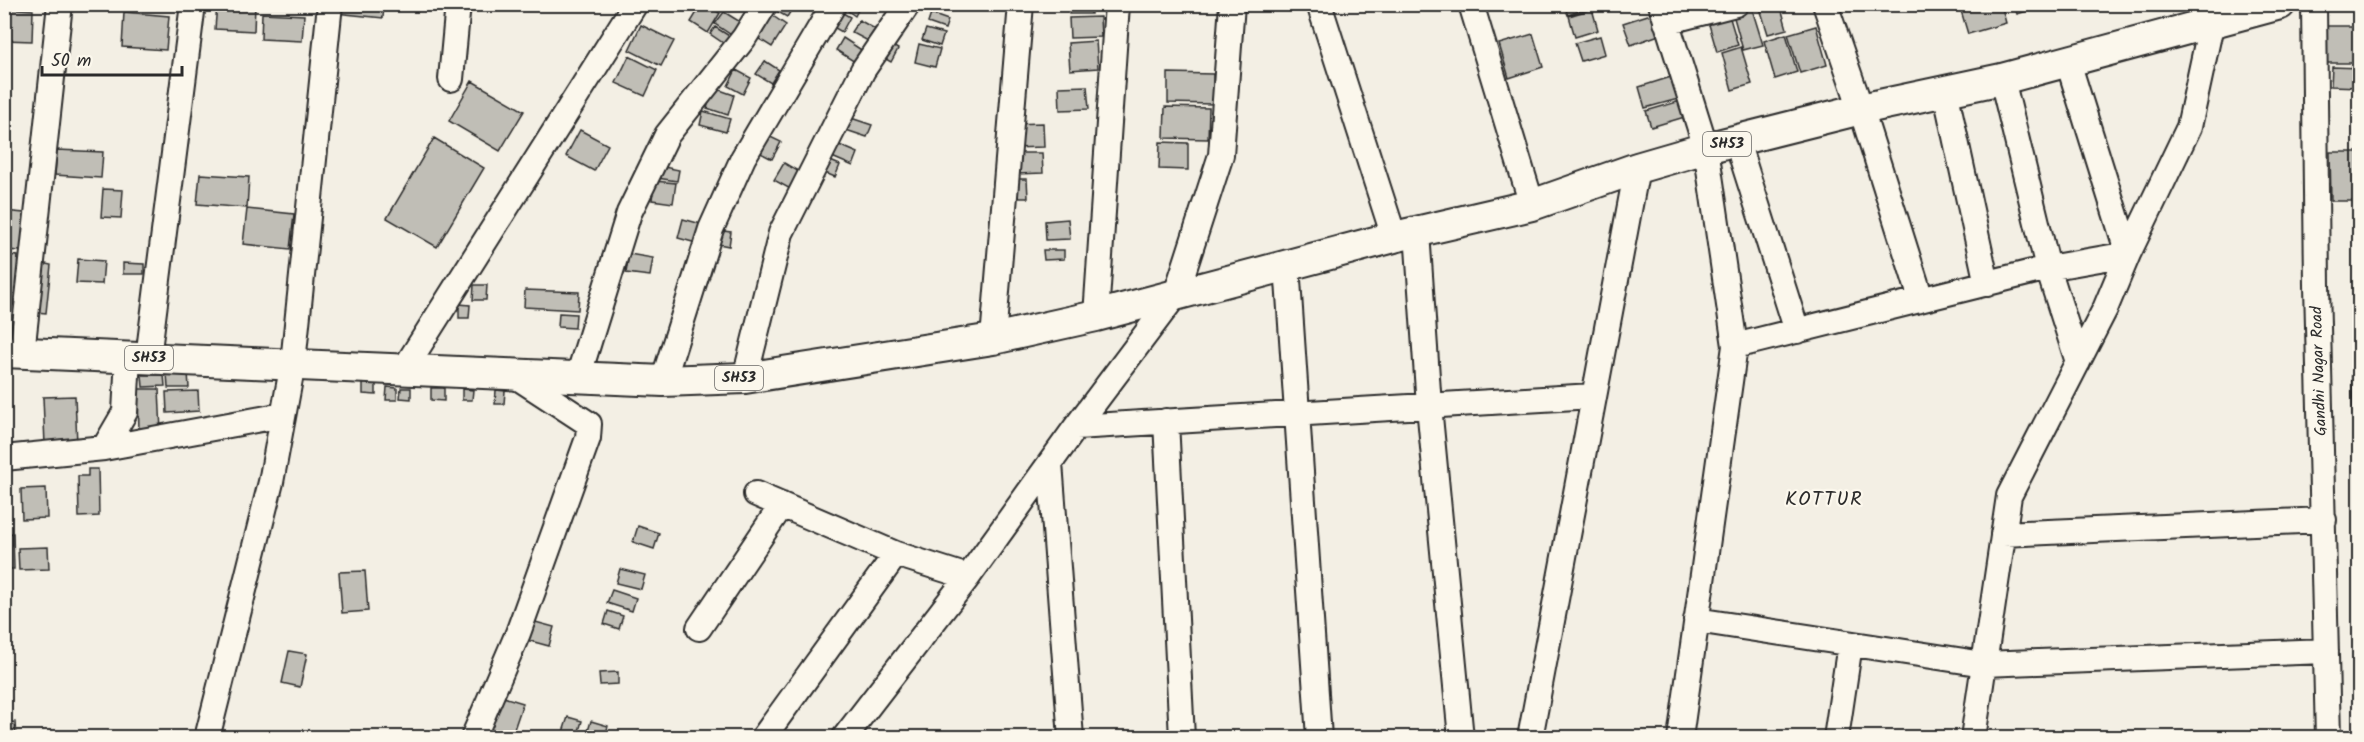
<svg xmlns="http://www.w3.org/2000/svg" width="2364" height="742" viewBox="0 0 2364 742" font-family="Kalam,sans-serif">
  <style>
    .building { fill: #c0beb6; stroke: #2b2b2b; stroke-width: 1.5 }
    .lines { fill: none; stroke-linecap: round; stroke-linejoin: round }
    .minor-casing { stroke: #2b2b2b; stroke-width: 28 }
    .major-casing { stroke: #2b2b2b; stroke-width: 34 }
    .minor { stroke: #fbf7ec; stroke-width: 24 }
    .major { stroke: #fbf7ec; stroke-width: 30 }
    .labels { text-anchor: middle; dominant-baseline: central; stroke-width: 4.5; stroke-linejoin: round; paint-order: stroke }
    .shield { fill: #fbf7ec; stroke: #696865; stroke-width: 1.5 }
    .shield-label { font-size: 15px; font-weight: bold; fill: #2b2b2b }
    .street-label { font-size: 16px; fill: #2b2b2b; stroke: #fbf7ec }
    .quarter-label { font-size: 20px; letter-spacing: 1.5px; fill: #2b2b2b; stroke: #fbf7ec }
  </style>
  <rect width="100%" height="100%" fill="#f3efe4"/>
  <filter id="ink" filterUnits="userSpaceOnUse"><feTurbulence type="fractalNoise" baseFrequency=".0167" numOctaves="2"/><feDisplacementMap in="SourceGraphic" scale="12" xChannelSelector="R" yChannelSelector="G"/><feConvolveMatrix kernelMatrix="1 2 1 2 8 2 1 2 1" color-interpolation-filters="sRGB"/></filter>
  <g filter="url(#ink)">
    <path class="building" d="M217,4L255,5L254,31L215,29Z
      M337,4H384L383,18L336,13Z
      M702,4L720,13L708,33L691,22Z
      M771,4H795L787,17L769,7Z
      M838,4H861L855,16Z
      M1069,4H1091V14H1069Z
      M1567,4H1599L1568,15L1564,5Z
      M1780,4L1787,29L1768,34L1759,5Z
      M1959,4H2001L2006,23L1968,34Z
      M2014,4H2039L2040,7L2017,14Z
      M4,8L33,10L32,41L4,40Z
      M834,8L850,17L842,32L826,23Z
      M1592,9L1598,30L1575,37L1569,16Z
      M1752,9L1763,45L1743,50L1733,14Z
      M124,12L169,16L166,50L122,47Z
      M724,12L742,23L733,36L715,24Z
      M262,13L304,15L302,41L261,39Z
      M770,14L786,25L772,47L756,37Z
      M931,14L948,20L945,29L928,23Z
      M1651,14L1659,35L1631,45L1623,23Z
      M1729,15L1738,45L1717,52L1708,21Z
      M1100,17L1101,37L1070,38L1069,18Z
      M859,20L877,30L870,42L851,32Z
      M641,25L674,41L661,66L629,50Z
      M1816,26L1827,65L1800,73L1788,34Z
      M2327,26H2360V63H2327Z
      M715,27L734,39L729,47L710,34Z
      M926,29L944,34L940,46L922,40Z
      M1533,34L1543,67L1509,78L1499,44Z
      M1786,34L1797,72L1775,79L1764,41Z
      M1600,36L1605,54L1581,61L1575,43Z
      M843,38L863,51L855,62L836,50Z
      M884,41L898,49L891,62L877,54Z
      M1096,41L1098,68L1070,70L1068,43Z
      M919,44L940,49L935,67L915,62Z
      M1741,47L1752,84L1732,90L1722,53Z
      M629,56L657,70L645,96L616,83Z
      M765,61L779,70L771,83L756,74Z
      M2332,67L2360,68V87L2331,86Z
      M736,70L751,78L743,94L728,86Z
      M1168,73L1213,74V104L1168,103Z
      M1671,77L1678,99L1645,108L1639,87Z
      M472,81L524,111L500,151L449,121Z
      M1087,86L1089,109L1060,110L1059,87Z
      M714,88L734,95L728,115L707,108Z
      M1684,100L1688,116L1651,127L1646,111Z
      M1165,107L1209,108L1208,139L1164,138Z
      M703,111L730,119L726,132L700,125Z
      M842,115L872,125L867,137L837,127Z
      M1043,123L1044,147L1012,148V124Z
      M580,130L608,145L594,171L566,156Z
      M762,133L781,142L772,159L753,149Z
      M434,138L484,168L437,247L387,218Z
      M830,141L858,153L853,166L825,154Z
      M1160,142L1188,143V170L1159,169Z
      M57,150L103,152L101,178L55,175Z
      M2330,152H2360V201H2331Z
      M1016,153H1042L1043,173L1017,174Z
      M823,158L840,165L835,177L818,170Z
      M784,163L803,174L794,191L774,180Z
      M659,166L679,170L677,181L657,178Z
      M200,174L249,177L247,208L197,204Z
      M1017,179H1027L1028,198H1018Z
      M654,181L676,183L673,203L652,200Z
      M103,189L123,190L121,218L101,217Z
      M247,209L294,214L290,249L243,244Z
      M4,211L24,213L21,251L4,250Z
      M683,219L705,225L700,244L678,238Z
      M1068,219L1070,239L1046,240L1045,221Z
      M715,230L731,232L729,246L713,243Z
      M1043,250H1064V259L1044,260Z
      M629,254L653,258L650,276L626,273Z
      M4,255L18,256L13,305H4Z
      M78,259L104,261L102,284L76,283Z
      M41,263L51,265L46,313L36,312Z
      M123,263L144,264V274H123Z
      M474,285H487L486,300H473Z
      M525,290L579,292L578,310L524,307Z
      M459,304L470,305L469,318H459Z
      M559,313L576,314L575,328L558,327Z
      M2351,332H2360V427H2353Z
      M188,372L189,388H168L167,373Z
      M142,375H164L165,386L143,387Z
      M363,381L376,382V395L363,394Z
      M387,387L397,388V400H386Z
      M401,388H411V399L400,398Z
      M431,388H444V401L431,400Z
      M138,389H159L161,432L139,433Z
      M462,389L473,390L472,400H462Z
      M496,390L505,391L504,404H495Z
      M198,391L199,411L167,413L166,392Z
      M75,396L77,444L45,445L43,397Z
      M88,469H98L99,516L79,517L78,476H88Z
      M46,488L47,518L22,519L21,489Z
      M638,526L659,533L654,549L633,542Z
      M13,533L14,569H4V534Z
      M48,547L49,569L19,570L18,548Z
      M620,569L645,575L641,589L616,583Z
      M365,571L368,611L342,613L339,572Z
      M612,590L636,598L632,611L607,603Z
      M608,611L623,616L619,629L604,624Z
      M528,620L554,627L549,646L523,639Z
      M289,651L307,654L300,687L282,683Z
      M618,672V684L600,685L599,673Z
      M497,695L523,703L511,738L483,736Z
      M568,717L582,721L577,738H561Z
      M591,721L608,726L605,738H586Z
      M15,722L16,738H4V723Z"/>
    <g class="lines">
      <defs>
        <path id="minor" d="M1319,4L1394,237
          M1471,4L1532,205
          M1661,4L1706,148L1735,346L1680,738
          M1825,4L1861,109L1921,299
          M2314,4L2317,285L2328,738
          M1666,22L1736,4
          M451,79L458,4
          M2002,79L2048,268L2078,362
          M1945,90L1987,284
          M1737,142L1797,331
          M1417,232L1429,406L1461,738
          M1287,265L1319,738
          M1096,316L1117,4
          M993,339L1021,4
          M1735,346L2048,268L2128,254L2068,62
          M22,353L60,4
          M148,358L193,4
          M403,371L635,4
          M578,377L629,213L667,135L744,38L765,4
          M745,378L781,233L863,70L908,4
          M663,381L711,229L743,158L834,4
          M1166,421L1182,738
          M1076,427L1593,396
          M104,448L283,415
          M4,458L104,448L125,412L128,357
          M1050,463L1071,738
          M756,494L896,554L968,577
          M2003,534L2324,520
          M1696,620L1984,664L2326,651
          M699,628L782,505
          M207,738L271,482L293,363L330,4
          M473,738L518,633L588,438L589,424L514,375
          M763,738L896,554
          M844,738L968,577L1076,427L1176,294L1221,155L1232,4
          M1530,738L1637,168
          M1836,738L1850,644
          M1973,738L2009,496L2105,309L2128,254L2189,127L2211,25L2200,4"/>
        <path id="major" d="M4,352L663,381L745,378L993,339L1096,316L1394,237L1532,205L1637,168L1706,148L1861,109L2002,79L2280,4"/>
      </defs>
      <use href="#minor" class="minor-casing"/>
      <use href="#major" class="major-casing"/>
      <use href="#minor" class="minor"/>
      <use href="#major" class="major"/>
    </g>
  </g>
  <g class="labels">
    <g class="shield">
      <rect x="1703" y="132" width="48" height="24" rx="4.5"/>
      <rect x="125" y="346" width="48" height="24" rx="4.5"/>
      <rect x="715" y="366" width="48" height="24" rx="4.5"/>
    </g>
    <g class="shield-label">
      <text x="1727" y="144">SH53</text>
      <text x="149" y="358">SH53</text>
      <text x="739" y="378">SH53</text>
    </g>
    <g class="street-label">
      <text transform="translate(2319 371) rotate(-92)">Gandhi Nagar Road</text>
    </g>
    <g class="quarter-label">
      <text x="1824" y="500">KOTTUR</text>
    </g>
  </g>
  <rect width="2364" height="742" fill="none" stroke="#fbf7ec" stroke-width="24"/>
  <rect x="12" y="12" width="2340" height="718" fill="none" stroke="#2b2b2b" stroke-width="2" filter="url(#ink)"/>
  <path d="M42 66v9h140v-9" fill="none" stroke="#2b2b2b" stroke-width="3"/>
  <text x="51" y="66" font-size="18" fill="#2b2b2b" stroke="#fbf7ec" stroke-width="4.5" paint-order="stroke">50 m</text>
</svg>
